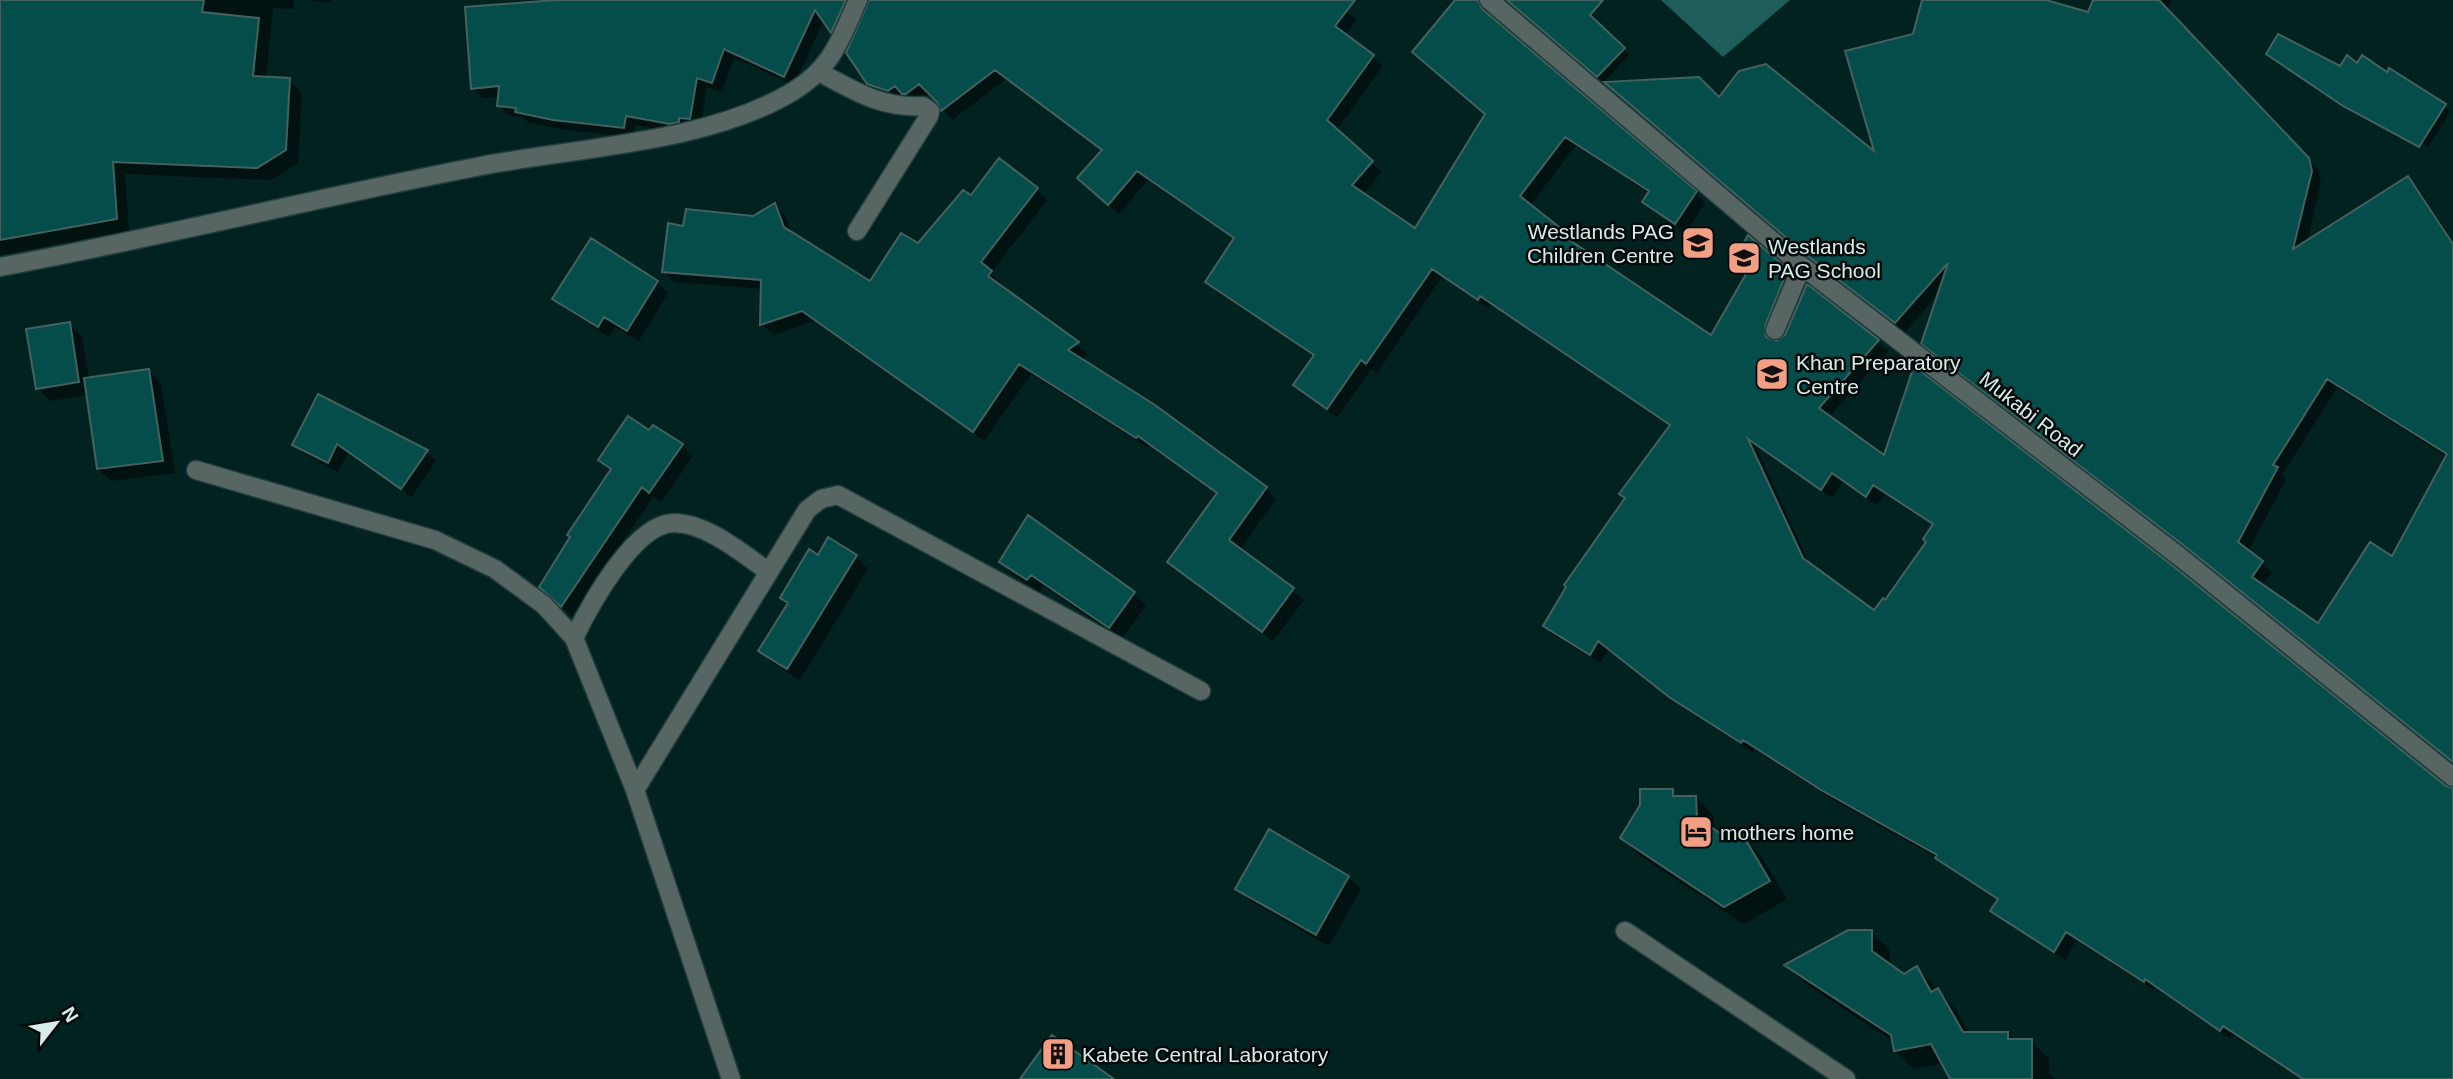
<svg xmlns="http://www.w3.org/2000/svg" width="2453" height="1079" viewBox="0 0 2453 1079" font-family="Helvetica,sans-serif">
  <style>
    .forest { fill: #1d5e5a }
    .shadow { fill: #0007; fill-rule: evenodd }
    .building { fill: #044d4a; stroke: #43625f; stroke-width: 2; fill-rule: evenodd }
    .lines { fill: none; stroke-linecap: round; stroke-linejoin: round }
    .minor-casing { stroke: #203e3c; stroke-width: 21 }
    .minor { stroke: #576563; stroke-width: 18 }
    .labels { text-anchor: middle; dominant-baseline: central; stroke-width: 5; stroke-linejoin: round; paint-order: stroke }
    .poi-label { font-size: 21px; fill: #d9ebe9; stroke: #010908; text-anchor: start }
    .street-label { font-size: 21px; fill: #d9ebe9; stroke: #010908 }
  </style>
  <rect width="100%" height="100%" fill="#022220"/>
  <path class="forest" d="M1661,0H1790L1723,57Z"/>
  <path class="shadow" d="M0,0H294L293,9L273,8L266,78L289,80L302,93L298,163L271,180L125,174L129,231L0,255Z
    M307,0H331L330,3Z
    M579,0H864L841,41L824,20L794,85L734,58L722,92L707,87L700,128L681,133L635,125L633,137L565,130L527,122L523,117L509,115L499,105L500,96L483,98L473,88Z
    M870,0H1332L1357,20L1345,35L1383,66L1336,131L1382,172L1363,194L1415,230L1486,115L1425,62L1695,193L1705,203L1685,233L1644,201L1650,194L1576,145L1530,206L1576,245L1712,338L1750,270L1737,258L1787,271L1797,281L1774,336L1775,344L1787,336L1807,287L1888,351L1829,417L1885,458L2445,788L2453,789V1079H2301L2233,1035L2230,1039L2156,988L2154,990L2076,941L2065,960L2002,920L1992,911L1999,901L1937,858L1833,800L1754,749L1752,752L1681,706L1609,649L1600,663L1555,636L1545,626L1670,427L1491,304L1488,308L1442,277L1377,373L1371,369L1337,418L1295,384L1315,357L1217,292L1207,282L1235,240L1148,180L1119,214L1089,188L1103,151L1006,79L952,120L930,93L917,104L906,95L899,100L879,93L868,83ZM1755,445L1832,498L1842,482L1876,505L1885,495L1934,526L1928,542L1886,602L1875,612L1810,565Z
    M1507,0H1581L1577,4L1629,55L1604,82Z
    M1923,0H2040L2090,14L2094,0H2172L2166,10L2318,170L2321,182L2307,243L2408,178L2418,188L2453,241V762L2199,558L1934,353L1940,292L1905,332L1821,267L1608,84L1719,100L1877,156ZM2337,388L2447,457L2393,559L2319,626L2262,586L2272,572L2248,552L2286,479L2282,475Z
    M2387,75L2451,111L2428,147L2348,95Z
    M1037,189L1047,200L991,273L1001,283L999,286L1088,354L1080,360L1266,488L1276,499L1240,550L1304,600L1273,641L1169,562L1218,495L1149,445L1148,448L1031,374L984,441L814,321L773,335L762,324L763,289L675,282L664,272L685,228L753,218L775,205L785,216L793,234L871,284L971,198Z
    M657,282L668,293L639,341L615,327L609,337L566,309L555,298Z
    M69,324L82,336L89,379L149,371L161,383L175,473L111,481L98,469L88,395L50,401L38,388Z
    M318,396L427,452L436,461L412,497L348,453L338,472L304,454L294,445Z
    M682,445L693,456L661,502L653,497L572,616L552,598L612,471L600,459Z
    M855,556L868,569L800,680L773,663L761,651L789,604L782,597L818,557Z
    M1001,562L1134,593L1146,605L1122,640L1044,586L1040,592L1013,575Z
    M1672,791L1679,798L1696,797L1714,816V832L1728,842L1740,834L1759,853L1787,899L1744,924L1640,856L1622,838Z
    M1348,877L1361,889L1329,946L1250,901L1237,888Z
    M1871,932L1890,950V966L1904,976L1917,968L1956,1009L1970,1034L2007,1033L2015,1041H2031L2049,1059V1074L2056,1079H1952L1943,1063L1914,1069L1895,1051L1894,1042L1805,983L1787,966Z"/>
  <path class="building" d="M0,0H204L202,12L259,18L253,76L290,78L286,150L257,168L113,162L117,219L0,240Z
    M556,0H846L831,33L815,10L784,77L724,49L712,83L697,78L690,119L679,118V122L670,124L626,116L624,128L553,120L515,112L516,108L497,106L499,86L471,89L465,7Z
    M869,0H1355L1335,26L1374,55L1327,120L1373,161L1352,185L1415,228L1485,114L1412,52L1455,0H1478L1482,9L1697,191L1675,224L1642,202L1649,191L1565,137L1520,196L1568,234L1565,237L1711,335L1750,267L1735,258L1748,235L1788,269L1765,326L1766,337L1776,341L1785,335L1807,284L1879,340L1819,408L1884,455L1914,366L2173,566L2446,786L2453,788V1079H2303L2223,1026L2220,1031L2145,979L2144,982L2066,932L2054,952L1990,911L1998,899L1935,858L1937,855L1821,790L1743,740L1741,743L1669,697L1598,641L1590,655L1543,626L1566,587L1564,585L1625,498L1619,494L1670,425L1480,296L1478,300L1432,269L1366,364L1361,360L1327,409L1293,385L1314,355L1205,282L1234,238L1137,171L1108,205L1077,178L1102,150L995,70L941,111L937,102L919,84L906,94H902L895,86L888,91L867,84L846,53ZM1748,439L1821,490L1832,473L1866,497L1873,485L1933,524L1923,539L1926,542L1885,600L1883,598L1874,610L1803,558Z
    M1507,0H1603L1590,15L1625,48L1597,77Z
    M1922,0H2046L2088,12L2093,0H2159L2309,158L2312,171L2293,249L2408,176L2453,244V762L2187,548L1921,344L1948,263L1895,323L1809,257L1604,82L1699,77L1719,97L1739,71L1766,64L1874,151L1845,51L1913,34ZM2327,379L2447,454L2392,556L2370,542L2318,623L2252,577L2263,561L2238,542L2278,467L2273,465Z
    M2278,34L2340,66L2347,55L2357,63L2362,55L2387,72L2389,68L2446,104L2419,147L2343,106L2266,54Z
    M999,158L1038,188L981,262L992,271L988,276L1079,342L1068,350L1155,405L1267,487L1229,540L1294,588L1262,632L1167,562L1217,493L1138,436L1136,438L1019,364L973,432L802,311L760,325L761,280L662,272L668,223L683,226L686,209L753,216L775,203L784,227L870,281L901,233L918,243L963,190L971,195Z
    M591,238L658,281L627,331L604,317L598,327L552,299Z
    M70,322L79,382L36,389L26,329Z
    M149,369L163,461L97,469L84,378Z
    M318,394L428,450L401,489L337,444L328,463L292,445Z
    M628,416L649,430L653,425L683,444L649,493L642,487L561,607L539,587L570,537L567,535L611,469L598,460Z
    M1028,515L1135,592L1109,628L1031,575L1027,580L999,562Z
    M828,537L857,555L787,669L758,651L788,603L780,598L809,549L818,555Z
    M1640,789H1673V796H1696L1697,817L1728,839L1741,832L1770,881L1724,907L1620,838L1640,805Z
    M1269,829L1349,876L1316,935L1235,889Z
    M1848,930H1872V951L1904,974L1917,966L1931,992L1938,988L1963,1032H2008V1039H2032V1079H1950L1931,1044L1894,1051L1891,1035L1784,965Z
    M1052,1035L1114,1079H1020Z"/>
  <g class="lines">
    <defs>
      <path id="minor" d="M1489,0L1802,266L2180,557L2453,777
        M821,73C854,91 884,109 923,106L930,111L929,116L857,231
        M0,267C161,237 320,197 481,166C579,147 707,143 792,92C832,68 840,40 858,0
        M1775,330L1802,266
        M196,470L435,540L495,569L544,605L574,638L635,790L731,1079
        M574,638C589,607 634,523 674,523C707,523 743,554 769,572
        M635,790L807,510L821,499L838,495L1201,691
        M1625,931L1846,1079"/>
    </defs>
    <use href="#minor" class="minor-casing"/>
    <use href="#minor" class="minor"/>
  </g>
  <defs>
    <symbol id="school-square" viewBox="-11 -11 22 22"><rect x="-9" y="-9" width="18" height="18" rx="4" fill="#f39f83" stroke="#010908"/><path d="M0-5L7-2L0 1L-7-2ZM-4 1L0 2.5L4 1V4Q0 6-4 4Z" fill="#111"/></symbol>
    <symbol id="hotel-square" viewBox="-11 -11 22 22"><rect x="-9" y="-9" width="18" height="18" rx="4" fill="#f39f83" stroke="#010908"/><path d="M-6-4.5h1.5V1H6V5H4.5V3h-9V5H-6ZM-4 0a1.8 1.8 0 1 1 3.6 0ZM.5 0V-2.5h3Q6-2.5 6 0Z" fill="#111"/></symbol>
    <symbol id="building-square" viewBox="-11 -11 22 22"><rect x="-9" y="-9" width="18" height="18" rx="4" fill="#f39f83" stroke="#010908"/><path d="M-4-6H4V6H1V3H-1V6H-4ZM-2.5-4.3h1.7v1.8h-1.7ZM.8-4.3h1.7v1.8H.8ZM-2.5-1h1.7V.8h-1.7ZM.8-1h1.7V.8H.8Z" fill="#111"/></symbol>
  </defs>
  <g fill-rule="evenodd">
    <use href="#school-square" x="1679" y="224" width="38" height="38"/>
    <use href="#school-square" x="1725" y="239" width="38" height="38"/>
    <use href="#school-square" x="1753" y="355" width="38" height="38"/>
    <use href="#hotel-square" x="1677" y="813" width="38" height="38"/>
    <use href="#building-square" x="1039" y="1035" width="38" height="38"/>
  </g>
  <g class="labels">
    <g class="poi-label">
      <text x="1674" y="231" text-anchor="end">Westlands PAG<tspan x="1674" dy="24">Children Centre</tspan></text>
      <text x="1768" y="246">Westlands<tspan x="1768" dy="24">PAG School</tspan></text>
      <text x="1796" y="362">Khan Preparatory<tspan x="1796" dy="24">Centre</tspan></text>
      <text x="1720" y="832">mothers home</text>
      <text x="1082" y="1054">Kabete Central Laboratory</text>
    </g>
    <g class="street-label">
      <text transform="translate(2031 414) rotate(38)">Mukabi Road</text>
    </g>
  </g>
  <g transform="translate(56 1023) rotate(59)" stroke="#010908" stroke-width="5" paint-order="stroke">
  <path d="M0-5L12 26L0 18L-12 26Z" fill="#d9ebe9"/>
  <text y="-10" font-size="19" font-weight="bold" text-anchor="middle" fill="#d9ebe9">N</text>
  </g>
</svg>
